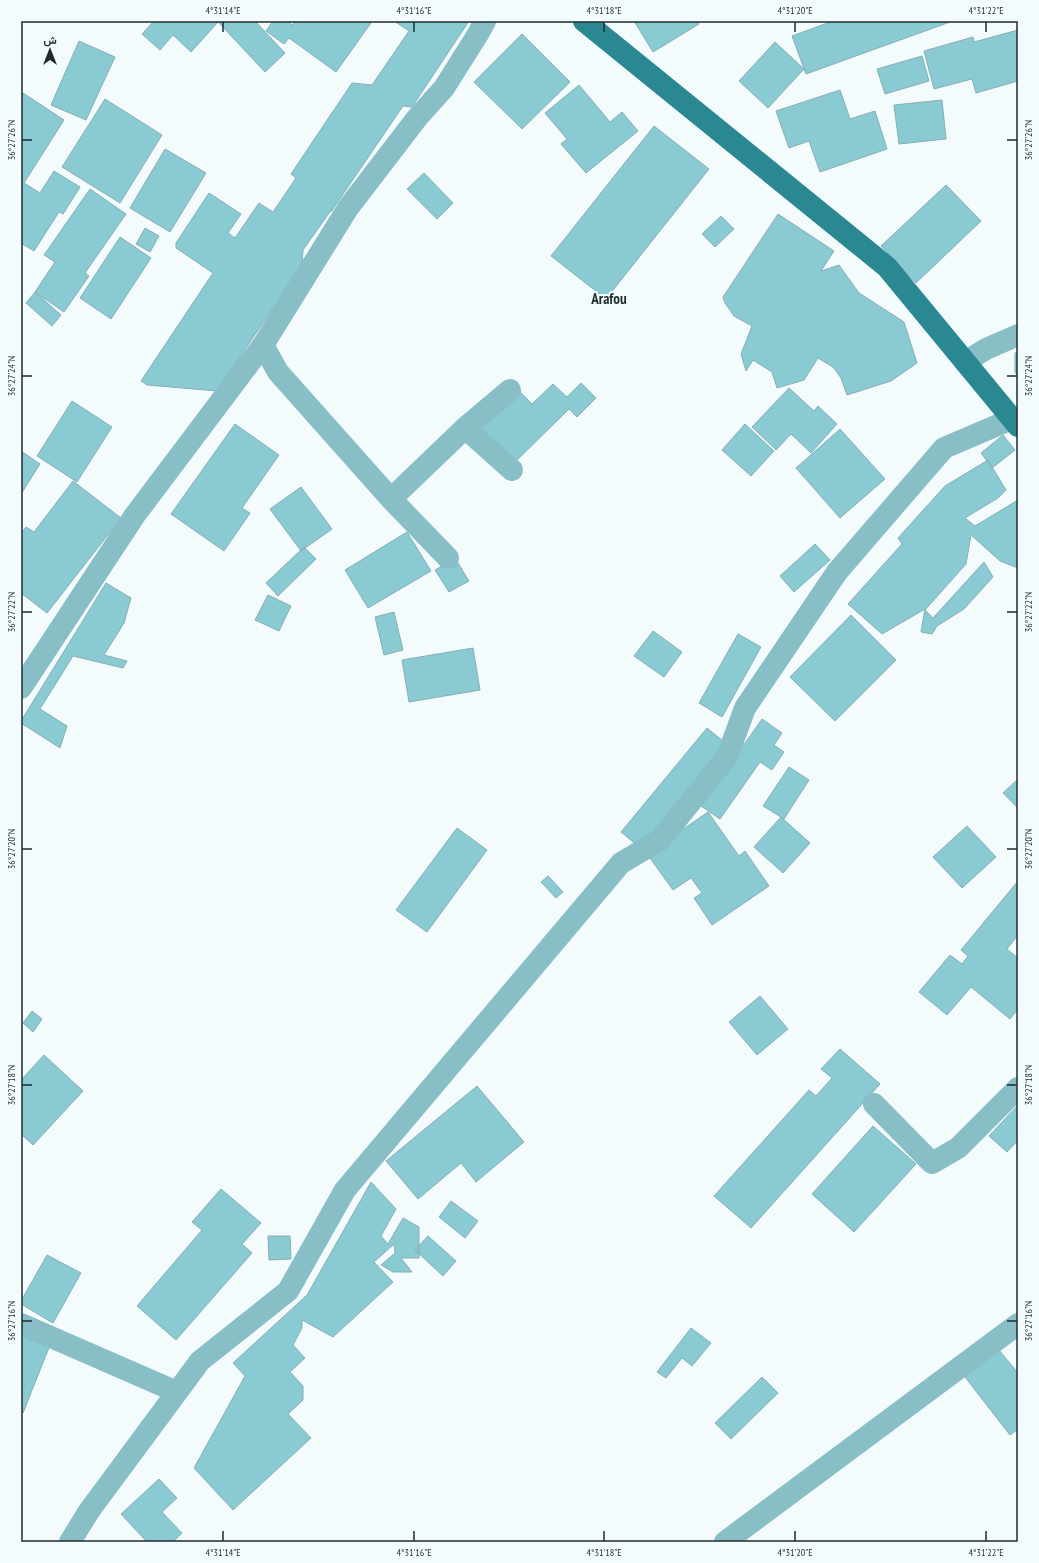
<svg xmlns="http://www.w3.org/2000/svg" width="1039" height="1563" viewBox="0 0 1039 1563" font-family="'PT Sans Narrow',Vazirmatn,sans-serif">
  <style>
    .building { fill: #89cad3; stroke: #86afb5 }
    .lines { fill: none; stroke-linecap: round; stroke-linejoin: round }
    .minor { stroke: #88bec6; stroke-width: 22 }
    .major { stroke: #2a8893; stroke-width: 22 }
    .ticks { fill: none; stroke: #1d2d2f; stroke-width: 1.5 }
    .labels { text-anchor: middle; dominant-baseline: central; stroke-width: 4; stroke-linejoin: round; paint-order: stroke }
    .district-label { font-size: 15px; font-weight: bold; fill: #1d2d2f; stroke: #f3fbfc }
    .neatline { fill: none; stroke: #1d2d2f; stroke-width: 1.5 }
    .ticks-label { font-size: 10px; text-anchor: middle; fill: #1d2d2f }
  </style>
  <rect width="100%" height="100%" fill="#f3fbfc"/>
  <path class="building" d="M154,21H219L191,52L173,35L160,50L142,34Z
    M221,21H255L285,53L265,72L219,23Z
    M273,21H287L292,25L295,21H368L371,23L336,72L289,38L284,44L266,31Z
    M394,21H469L412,107L403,106L331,212L332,209L303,250L302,265L217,391L147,385L141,381L213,273L176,248V243L209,193L241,214L228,233L235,238L259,203L273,212L296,178L291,174L352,83L372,85L409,31Z
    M634,21H697L699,24L653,52Z
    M833,21H949L950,22L806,74L792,36Z
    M1018,30V81L976,93L972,79L934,89L924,51L973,37L974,42Z
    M522,34L570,82L522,129L474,82Z
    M79,41L115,57L86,120L51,105Z
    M775,42L804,69L768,108L739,81Z
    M922,56L929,81L885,94L877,69Z
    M579,85L610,122L622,112L638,131L586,173L561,144L567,139L545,113Z
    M840,90L850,119L875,111L887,149L820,172L809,141L789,148L776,111Z
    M23,93L64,120L24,183L40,193L54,171L80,187L63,214L59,212L34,251L21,243V96Z
    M105,99L162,135L120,203L62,167Z
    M942,100L946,139L899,144L894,105Z
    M654,126L709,169L606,299L551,256Z
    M165,149L206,173L170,232L130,208Z
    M424,173L453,203L437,219L407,189Z
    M946,185L981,221L916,283L881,246Z
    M90,189L126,214L85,273L89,276L64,312L35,292L55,262L44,255Z
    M778,214L834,251L821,271L839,265L859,293L904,322L917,363L891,381L847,395L841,378L833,367L818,358L804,380L777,388L772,372L753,360L746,371L741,354L752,326L734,316L725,303L723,297Z
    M721,216L734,229L715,247L702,234Z
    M145,228L159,236L150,252L136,244Z
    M120,237L151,258L111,319L80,298Z
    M35,292L61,315L52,326L26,303Z
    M1018,351V377L1015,372V353Z
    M581,383L596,398L577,417L569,409L510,467L477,433L520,392L532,404L553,384L567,397Z
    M789,388L814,411L818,406L837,424L811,453L791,434L776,450L752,427Z
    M72,401L112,427L77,482L37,456Z
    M235,424L279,455L242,508L250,513L224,551L171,514Z
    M745,424L774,451L751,476L722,450Z
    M840,429L885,479L840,518L796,468Z
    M1003,435L1015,450L992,468L981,453Z
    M21,451L40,464L21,494Z
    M988,460L1006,490L998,498L965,518L975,526L1018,500V568L1000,561L971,535L966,564L925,610L933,618L984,562L993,577L964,609L937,626L932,634L921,632L925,609L882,634L848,604L902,544L898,538L945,486Z
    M73,481L121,518L47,613L21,593V533L26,527L34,532Z
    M301,487L332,529L301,551L270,509Z
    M407,532L431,571L368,608L345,570Z
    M815,544L830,560L794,592L780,576Z
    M304,547L316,559L278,596L266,583Z
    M455,558L469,581L449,592L435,570Z
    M106,583L131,598L124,623L104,655L127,661L123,668L73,656L40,709L67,726L60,748L21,723V721Z
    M268,595L291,606L279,631L255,620Z
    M394,612L403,650L384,655L375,617Z
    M851,615L896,660L835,721L790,677Z
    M653,631L682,652L664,677L634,656Z
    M738,634L761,647L722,717L699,703Z
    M473,648L480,690L409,702L402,660Z
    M762,719L782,733L774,745L784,752L772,770L760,762L720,819L701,806Z
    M707,728L728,745L642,849L621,832Z
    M789,767L809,780L784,819L763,806Z
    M1018,779V808L1003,793Z
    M708,812L739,856L745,851L769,886L712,925L694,898L702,893L691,878L673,890L647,854Z
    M781,817L810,843L783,873L754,847Z
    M967,826L996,857L962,888L933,857Z
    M457,828L487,850L427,932L396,910Z
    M548,876L563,892L556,898L541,882Z
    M1018,881V935L1007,949L1018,958V1009L1010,1019L971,987L947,1015L919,992L950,955L962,964L968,956L961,950Z
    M760,996L788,1029L757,1055L729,1022Z
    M32,1011L42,1019L33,1032L23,1023Z
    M840,1049L880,1084L751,1228L714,1196L809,1090L816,1096L832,1078L821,1069Z
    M44,1055L83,1091L33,1145L21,1134V1080Z
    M477,1086L524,1142L476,1182L461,1163L418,1199L386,1161Z
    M1018,1105V1140L1007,1152L989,1136Z
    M873,1126L916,1164L854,1232L812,1194Z
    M371,1182L396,1209L381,1236L388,1244L403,1218L419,1227V1258H401L412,1272H393L381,1265L395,1253L394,1244L374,1262L393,1282L333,1337L302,1320V1328L293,1345L305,1358L290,1372L303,1386V1400L288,1414L311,1438L233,1510L194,1468L245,1376L233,1363L307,1295Z
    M221,1189L261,1223L242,1244L252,1253L176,1340L137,1306L202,1230L192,1222Z
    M451,1201L478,1221L465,1238L439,1217Z
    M268,1236H290L291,1259L269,1260Z
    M428,1236L456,1261L443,1276L415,1250Z
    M47,1255L81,1273L53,1323L21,1304V1301Z
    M691,1328L711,1343L692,1366L682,1358L666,1378L657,1372Z
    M21,1333L50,1345L23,1413L21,1412Z
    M999,1350L1018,1373V1429L1010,1435L965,1377Z
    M762,1377L778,1393L731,1439L715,1423Z
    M159,1479L177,1498L162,1512L182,1533L173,1542H147L121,1514Z"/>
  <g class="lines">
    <path class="minor" d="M263,345L278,372L391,499L448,558
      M965,362L986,349L1018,335
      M465,428L512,470
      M391,499L465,428L510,390
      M21,688L135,515L263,345L348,208L417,118L444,88L478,34L485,21
      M874,1104L932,1163L958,1148L1018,1088
      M21,1324L177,1392
      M70,1542L89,1511L200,1361L288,1291L345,1190L621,863L660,840L727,757L745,708L837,572L944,448L1012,419
      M725,1542L1018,1324"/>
    <path class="major" d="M584,21L887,267L1018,426"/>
  </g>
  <path class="ticks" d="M223,22V32M414,22V32M604,22V32M795,22V32M986,22V32M22,140H32M1007,140H1017M22,376H32M1007,376H1017M22,612H32M1007,612H1017M22,849H32M1007,849H1017M22,1085H32M1007,1085H1017M22,1321H32M1007,1321H1017M223,1531V1541M414,1531V1541M604,1531V1541M795,1531V1541M986,1531V1541"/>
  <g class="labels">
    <g class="district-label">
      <text x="609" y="298">Arafou</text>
    </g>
  </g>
  <rect width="1039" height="1563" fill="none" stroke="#f3fbfc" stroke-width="44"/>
  <g transform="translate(50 50)" stroke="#f3fbfc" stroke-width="3" paint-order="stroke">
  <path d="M0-3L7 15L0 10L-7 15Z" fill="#1d2d2f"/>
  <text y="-6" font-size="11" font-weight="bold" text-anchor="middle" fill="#1d2d2f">ش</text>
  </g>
  <rect x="22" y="22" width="995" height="1519" class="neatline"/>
  <g class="ticks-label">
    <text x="223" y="14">4°31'14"E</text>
    <text x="414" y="14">4°31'16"E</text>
    <text x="604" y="14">4°31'18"E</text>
    <text x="795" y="14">4°31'20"E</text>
    <text x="986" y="14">4°31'22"E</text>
    <text transform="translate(11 140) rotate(-90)" y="4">36°27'26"N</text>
    <text transform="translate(1028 140) rotate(-90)" y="4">36°27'26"N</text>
    <text transform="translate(11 376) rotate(-90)" y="4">36°27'24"N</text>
    <text transform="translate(1028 376) rotate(-90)" y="4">36°27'24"N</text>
    <text transform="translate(11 612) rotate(-90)" y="4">36°27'22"N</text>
    <text transform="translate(1028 612) rotate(-90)" y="4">36°27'22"N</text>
    <text transform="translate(11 849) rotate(-90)" y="4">36°27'20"N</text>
    <text transform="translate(1028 849) rotate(-90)" y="4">36°27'20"N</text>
    <text transform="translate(11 1085) rotate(-90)" y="4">36°27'18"N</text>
    <text transform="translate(1028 1085) rotate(-90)" y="4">36°27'18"N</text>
    <text transform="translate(11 1321) rotate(-90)" y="4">36°27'16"N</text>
    <text transform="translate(1028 1321) rotate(-90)" y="4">36°27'16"N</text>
    <text x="223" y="1556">4°31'14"E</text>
    <text x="414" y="1556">4°31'16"E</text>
    <text x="604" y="1556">4°31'18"E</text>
    <text x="795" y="1556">4°31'20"E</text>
    <text x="986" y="1556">4°31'22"E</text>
  </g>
</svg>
